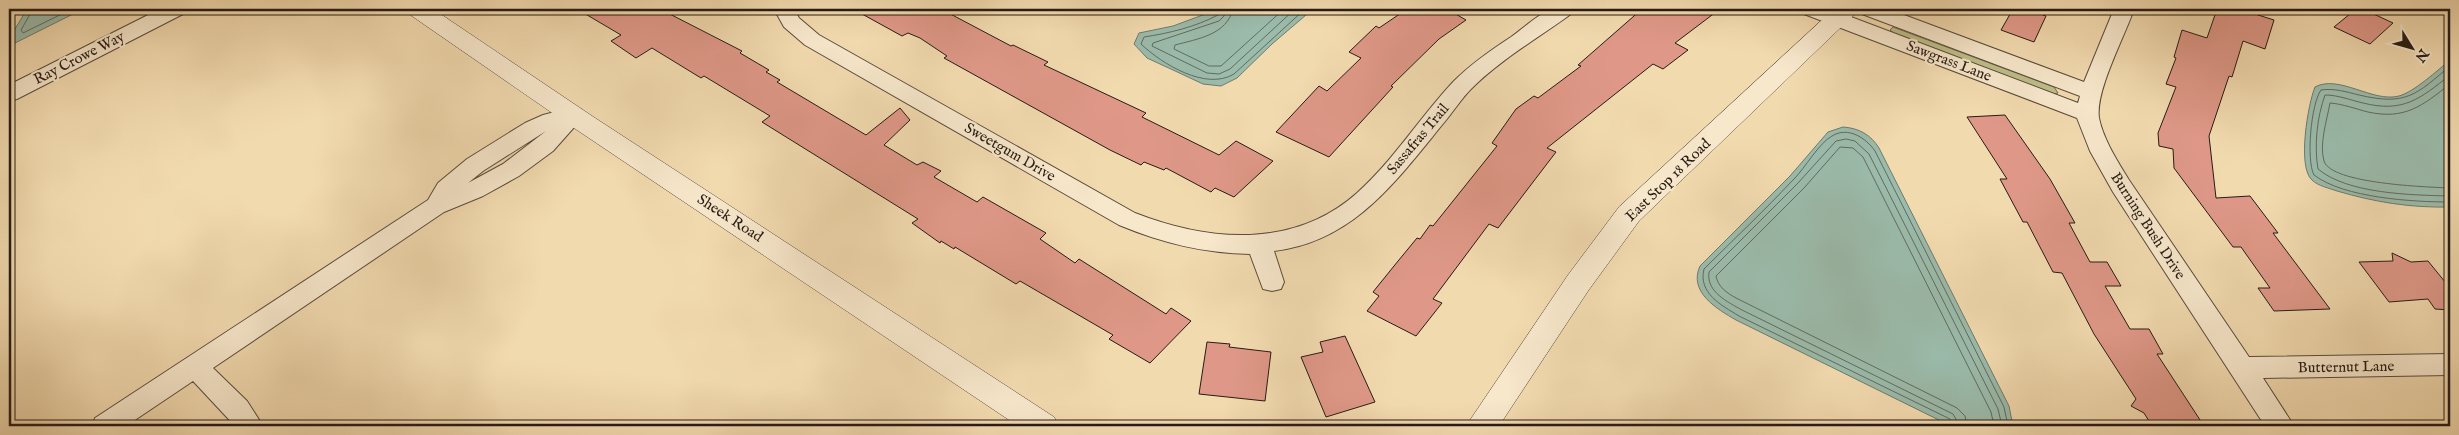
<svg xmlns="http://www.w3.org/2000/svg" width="2459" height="435" viewBox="0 0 2459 435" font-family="'IM FELL English',serif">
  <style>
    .green { fill: #bebe88; stroke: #726c4e }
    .water { fill: #9bbbab; stroke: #6c7b6f }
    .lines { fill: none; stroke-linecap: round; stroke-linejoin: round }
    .shore { stroke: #606b60; stroke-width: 1 }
    .building { fill: #df9888; stroke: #261b15 }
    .minor-casing { stroke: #594b3c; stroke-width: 2 }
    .tertiary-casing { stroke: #594b3c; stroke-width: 1 }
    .minor { fill: #f7e7cb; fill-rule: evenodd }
    .tertiary { fill: #f7e7cb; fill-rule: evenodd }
    .labels { text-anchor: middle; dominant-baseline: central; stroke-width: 4.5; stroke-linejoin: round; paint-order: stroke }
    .street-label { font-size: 15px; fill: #261b15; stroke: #f7e7cb }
  </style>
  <rect width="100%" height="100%" fill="#f2daaf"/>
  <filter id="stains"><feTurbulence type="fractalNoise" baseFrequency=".004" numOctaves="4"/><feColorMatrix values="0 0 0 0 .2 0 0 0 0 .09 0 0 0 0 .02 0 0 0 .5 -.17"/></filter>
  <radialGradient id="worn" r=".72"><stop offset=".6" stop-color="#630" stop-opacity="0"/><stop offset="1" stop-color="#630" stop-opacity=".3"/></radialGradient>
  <path class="green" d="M1893,27L2054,87L2058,93L2054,94L1894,33L1890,30Z"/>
  <path class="water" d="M22,9H83L9,46V39L24,14Z
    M1219,9H1313L1272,44L1237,78L1221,86L1203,84L1173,70L1147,58L1134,44L1139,33L1173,26Z
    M2450,60V207C2411,208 2374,202 2337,191C2329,188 2318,186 2312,180C2297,167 2308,104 2315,87C2339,74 2373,103 2399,96C2414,92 2438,70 2450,60Z
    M1843,127C1859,128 1871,135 1879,148L2009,406L2013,426H1954L1947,424L1736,320C1717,309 1688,292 1700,266L1790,176L1828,132Z"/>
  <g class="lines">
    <path class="shore" d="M28,9L29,16L21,30L23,33L72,9
      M1220,9L1218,15C1195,27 1170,33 1144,37L1141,44C1162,64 1206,91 1234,74L1305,9
      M1226,9L1224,16L1219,21L1153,43L1152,46L1207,73L1219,74L1230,69L1295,9
      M1233,9C1227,35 1197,39 1175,45L1174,49L1209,66H1221L1284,9
      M2450,66C2416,95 2406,106 2359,95C2347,92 2334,88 2321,90C2311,104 2306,160 2314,175C2344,198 2413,202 2450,202
      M2450,75C2420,99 2403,113 2363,103C2350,100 2338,95 2325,95C2317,117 2314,146 2318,169C2348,194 2411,195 2450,196
      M2450,84C2422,106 2405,120 2368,112C2356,109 2343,104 2330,103C2327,120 2319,144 2324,161C2331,184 2428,187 2450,188
      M1953,426L1950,419L1739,316C1721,305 1698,293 1704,269C1734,239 1765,210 1794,179C1805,168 1819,143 1832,136C1848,126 1866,138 1875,151L2004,407L2008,426
      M1960,426L1953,414L1742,310C1728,302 1706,292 1709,272L1798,183L1836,141L1846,139L1855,141L1869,154L1998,409L2002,426
      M1967,426L1965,416L1957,408L1736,298C1727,293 1718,287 1716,276L1804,188L1840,147L1853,148L1863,157L1991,412L1994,426"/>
  </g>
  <path class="building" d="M577,9H660L742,51L740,53L769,70L766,72L780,80L777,82L866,135L900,108L910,120L884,145L917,165L923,162L941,171L934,177L977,202L983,197L1046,233L1040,239L1075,263L1079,259L1166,314L1171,308L1191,321L1150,363L1109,339L1113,335L1020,281L1016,284L955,247L954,249L941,241L940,243L912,223L918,219L762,122L770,116L704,76L701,78L652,48L636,58L611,41L621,35Z
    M853,9H941L1011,46L1013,45L1048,62L1044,65L1146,113L1142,117L1219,155L1236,141L1273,161L1234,197L1215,188L1211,192L1166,168L1164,170L1144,162L1141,165L1110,150L944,58L947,56L920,38L908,33L902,36Z
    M1407,9H1447L1466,20L1439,39L1391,86L1393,87L1329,157L1276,132L1319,86L1327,91L1361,58L1349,52L1376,26L1379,28Z
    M1642,9H1720L1675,43L1688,50L1663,69L1653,64L1547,148L1556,152L1498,228L1489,224L1433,299L1442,303L1416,336L1367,311L1379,296L1373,292L1394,266L1417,238L1420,239L1430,225L1433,226L1497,146L1492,143L1516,109L1534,96L1538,98L1581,66L1578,65Z
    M2013,9H2026L2046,16L2034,42L2001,30Z
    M2217,9H2239L2274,20L2265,49L2243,41L2232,77L2229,76L2209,136L2216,198L2250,196L2278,233H2273L2330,309L2274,311L2258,288H2270L2241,247H2233L2174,168L2173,149L2159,146L2158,133L2176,87L2166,84L2176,58L2174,57L2182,30L2207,38Z
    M2356,9H2363L2393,23L2370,44L2334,27Z
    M2005,115L2050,179L2075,223H2069L2090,262H2107L2121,286H2105L2130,329H2149L2163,354H2157L2204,426H2152L2144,413L2131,406L2136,399L2094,334L2062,273L2053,272L2027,222H2023L2000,179H2007L1967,117Z
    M2392,253L2411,262L2428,261L2450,288V310L2435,309L2428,299L2389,302L2359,262L2393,261Z
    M1345,336L1375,402L1326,417L1301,357L1323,352L1320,342Z
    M1207,342L1230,344L1229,347L1271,352L1265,401L1199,394Z"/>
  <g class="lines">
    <defs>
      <path id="minor" d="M160,9H186L183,14L17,99L9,101V85Z
        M774,9H794L799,18L819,35L1135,213C1209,242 1294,249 1357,193C1394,160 1420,117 1454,81C1471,64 1491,50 1511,37C1521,30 1541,12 1552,9C1558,7 1568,9 1574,9L1571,14C1538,38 1500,60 1471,89C1462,98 1455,109 1447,119C1398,178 1356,241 1274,251L1284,282L1281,289L1272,291L1263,289L1250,254C1203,253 1162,243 1119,225L805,45L784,27Z
        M1801,9H1830L2078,103L2080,96L1862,14L1859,9H1888L2084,82L2114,9H2134C2125,36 2095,91 2099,118C2103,139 2118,162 2129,180L2249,357L2450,354V375L2263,378L2294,426H2265L2113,192L2090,151L2077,118L1804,14Z
        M574,107L582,110L585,115L553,151L519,176L483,196L444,212L213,368L247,401L263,426H235L193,381L126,426H92L95,418L428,200L438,183L467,159L525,123L543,115ZM546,131L503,164L468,183L483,171Z"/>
      <path id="tertiary" d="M405,9H433L592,116L1054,417L1059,426H1018L574,128L409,14Z
        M1834,9H1860L1639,221L1588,291L1499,426H1466L1568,275L1619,207Z"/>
    </defs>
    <use href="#minor" class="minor-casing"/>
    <use href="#tertiary" class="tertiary-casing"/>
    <use href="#minor" class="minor"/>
    <use href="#tertiary" class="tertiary"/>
  </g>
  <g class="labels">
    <g class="street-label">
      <text transform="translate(79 58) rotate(-27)">Ray Crowe Way</text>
      <text transform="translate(1949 61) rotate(21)">Sawgrass Lane</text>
      <text transform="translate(1418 139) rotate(-50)">Sassafras Trail</text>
      <text transform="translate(1010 152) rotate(30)">Sweetgum Drive</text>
      <text transform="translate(1668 180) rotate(-44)">East Stop 18 Road</text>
      <text transform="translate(730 218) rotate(33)">Sheek Road</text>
      <text transform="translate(2148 226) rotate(57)">Burning Bush Drive</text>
      <text transform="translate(2346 367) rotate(-1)">Butternut Lane</text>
    </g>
  </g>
  <rect width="2459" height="435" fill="none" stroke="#f2daaf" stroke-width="30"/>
  <rect x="10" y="10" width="2439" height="415" fill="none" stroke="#261b15" stroke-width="2.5"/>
  <rect x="15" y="15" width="2429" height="405" fill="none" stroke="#261b15"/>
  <g transform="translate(2412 48) rotate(127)" stroke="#f7e7cb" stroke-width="4" paint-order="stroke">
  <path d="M0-4L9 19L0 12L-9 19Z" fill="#261b15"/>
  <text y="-8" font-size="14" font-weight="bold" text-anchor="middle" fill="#261b15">N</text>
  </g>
  <rect width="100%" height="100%" filter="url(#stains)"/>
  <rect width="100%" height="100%" fill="url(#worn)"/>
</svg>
